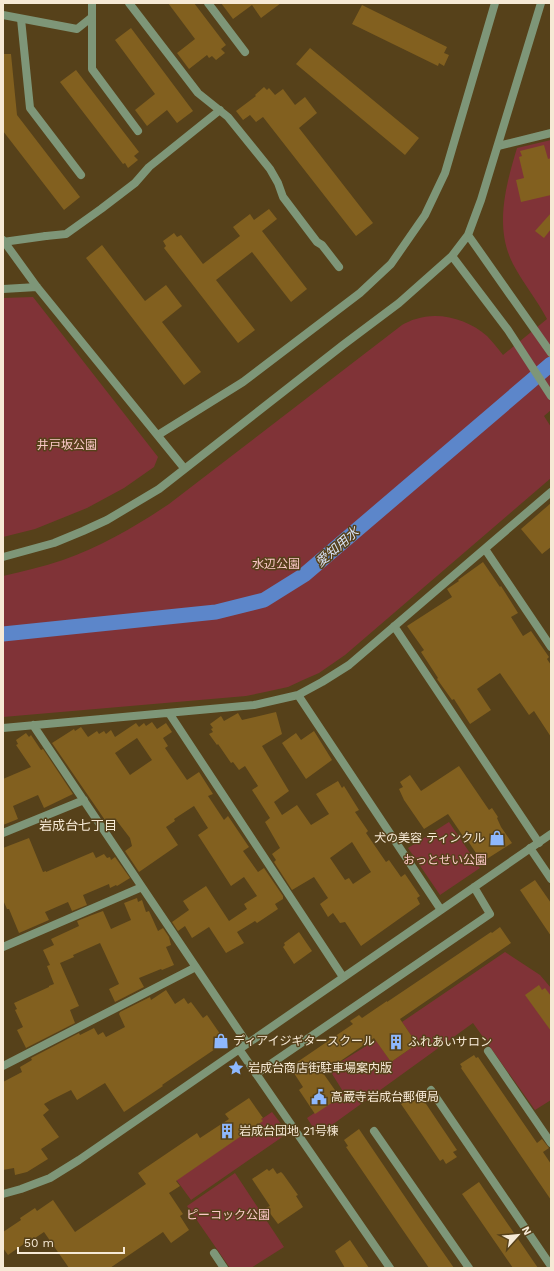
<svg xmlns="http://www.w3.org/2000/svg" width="554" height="1271" viewBox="0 0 554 1271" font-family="'Work Sans','Noto Sans JP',sans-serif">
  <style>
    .green { fill: #803337 }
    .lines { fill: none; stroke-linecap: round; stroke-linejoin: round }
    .canal { stroke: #5c86ca; stroke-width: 15 }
    .building { fill: #82601f; fill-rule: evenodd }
    .service { stroke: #7e9678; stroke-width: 8 }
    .minor { stroke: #7e9678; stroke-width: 8 }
    .tertiary { stroke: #7e9678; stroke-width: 8 }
    .service-bridge { stroke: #7e9678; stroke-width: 8 }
    .labels { text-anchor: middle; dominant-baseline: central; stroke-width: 3; stroke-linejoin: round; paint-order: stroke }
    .park-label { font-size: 12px; fill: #fbc8c7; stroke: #56411a }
    .poi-label { font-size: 12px; fill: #f6e9d5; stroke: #56411a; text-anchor: start }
    .water-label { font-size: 13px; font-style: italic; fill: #d7e3f6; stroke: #56411a }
    .neighbourhood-label { font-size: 13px; fill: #f6e9d5; stroke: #56411a }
  </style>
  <rect width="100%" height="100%" fill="#56411a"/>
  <path class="green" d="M551,140V410L544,416L551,427V478L345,655L319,673L303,680L288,687L265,692L246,696L3,717V576C23,571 43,567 63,560C101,547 136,526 169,504L402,325C406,323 411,320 416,319C440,311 469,320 487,336C493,342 498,349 503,355L547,319C537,300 523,283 513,264C494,227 506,185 517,148Z
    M33,297L158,457L154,467L124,488L87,508L35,529L3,537V298Z
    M449,822L480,868L440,895L408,848Z
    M505,952L540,975L551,988V1100L535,1110L473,1023L318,1135L307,1118L344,1093L329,1069L376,1040L391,1062L417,1044L402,1022Z
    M272,1112L288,1133L191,1200L175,1178Z
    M235,1173L284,1247L251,1268H230L187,1206Z"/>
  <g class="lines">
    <path class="canal" d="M3,634L216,612L264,600L304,575L551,364"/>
  </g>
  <path class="building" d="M168,3H194L226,45L221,49L225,53L216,60L212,56L209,58L207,55L189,69L177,53L195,39Z
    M221,3H281L261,18L252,5L233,19Z
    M362,5L447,47L444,53L449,55L444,66L439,63L438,66L352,24Z
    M131,28L193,111L177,123L167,110L147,126L135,110L155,94L115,40Z
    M310,48L419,138L405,155L296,64Z
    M3,54H11L17,115L80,197L64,210L3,131Z
    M76,70L139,152L134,156L138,160L128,168L125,163L123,164L60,82Z
    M264,87L267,90L269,88L275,95L283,89L295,105L305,97L317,113L299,128L373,223L356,236L263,117L256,122L250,115L243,120L236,111L256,96L255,95Z
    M544,145L548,159L551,158V195L521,202L516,180L524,178L519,157L522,156L520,151Z
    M269,209L277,219L262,231L307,289L291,302L252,252L216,280L255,330L238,343L164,248L166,246L163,241L174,233L177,237L181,235L203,264L240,236L233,227L250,214L254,220Z
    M551,213V229L544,238L535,231Z
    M102,245L145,301L166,285L182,306L162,322L201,372L184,385L86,258Z
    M551,503V547L542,554L521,529Z
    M483,562L500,587L501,586L518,613L511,617L523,636L531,631L549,657L547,659L551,665V737L534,711L529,715L500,673L477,689L491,710L470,724L454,699L452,700L437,679L438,678L421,652L424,650L407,626L452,597L447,589L459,581L458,580Z
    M276,712L282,734L262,746L289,791L274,802L282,815L297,805L311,825L329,814L316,794L338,781L342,788L344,786L359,810L355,812L368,831L366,833L386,862L389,860L401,877L405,874L420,896L417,898L420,904L361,946L345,922L340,923L333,913L328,917L320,904L328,898L314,877L292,890L274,862L276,860L272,854L280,848L265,822L270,818L252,790L258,786L245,766L239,770L233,762L231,763L218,744L217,745L209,734L213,732L211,729L213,728L210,724L221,716L224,721L238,713L242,720ZM352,842L371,872L353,884L349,878L345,880L330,858Z
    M152,722L157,729L166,723L172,732L163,738L168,746L165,748L187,780L199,772L213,794L208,796L224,820L228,816L249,847L243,851L258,872L264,868L283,896V899L275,904L278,909L257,923L255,921L237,932L244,943L226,953L209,927L192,938L185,926L178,931L172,922L189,910L183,901L206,886L229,921L247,909L244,904L257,896L244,877L231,886L198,835L208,828L194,806L174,819L175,821L166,827L178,845L139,872L125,851L132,846L130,838L117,821L109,826L52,743L74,729L75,731L81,727L88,737L97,731L99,734L104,731L106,734L111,730L115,737L136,723L139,727L144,723L146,726ZM137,738L152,760L130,775L115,753Z
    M314,731L332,760L306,779L282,743L296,733L301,740Z
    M26,733L29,737L31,735L41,750L43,749L73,794L44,808L38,795L13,806L18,819L3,825V779L31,767L16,745L18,744L16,740Z
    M459,766L489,810L492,808L498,817L497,818L501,827L512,843L482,862L466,838L465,839L448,814L424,829L404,800L399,789L403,787L400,782L410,775L421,791Z
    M29,838L43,872L46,871V872L93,852L96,858L104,854L107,858L110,857L111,860L115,857L130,878L117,886L116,885L110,888L109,884L83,895L87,905L72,911L68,902L45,912L49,920L19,933L9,909H7L3,900V848Z
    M535,880L551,903V936L520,890Z
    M137,898L138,902L142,900L146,912L149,911L158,931L163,928L169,937L171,945L166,947L174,965L162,970L161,969L139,978L144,987L115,1002L109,989L119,984L100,943L73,955L74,957L60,963L79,1006L70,1010L75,1023L26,1048L17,1030L23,1027L15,1010L17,1009L14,1003L49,987V986L54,984L47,966L50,965L43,950L54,945L51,939L79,926L77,921L92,915L103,911L111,929L131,920L124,903Z
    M500,927L511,943L400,1019L417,1044L391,1062L374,1038L323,1073L337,1093L336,1094L339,1098L315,1114L299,1090L303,1087L290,1067L353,1024L350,1021L359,1015L362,1018L387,1001V1002L491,932L492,933Z
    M299,932L312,951L294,964L283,947L285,945L284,943Z
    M539,985L542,990L545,988L551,996V1031L525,995Z
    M166,990L175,1004L184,998L188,1004L191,1002L203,1018L207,1015L225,1041L221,1045L162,1085L163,1086L124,1112L105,1083L77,1100L71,1090L51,1100L44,1104L49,1110L43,1115L59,1137L41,1149L48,1159L27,1172L15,1175L14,1168L3,1170V1082L22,1072L20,1067L32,1060L31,1058L79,1033L80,1035L94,1028L98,1035L103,1032L106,1037L125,1027L119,1014L120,1012L150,997L151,1000Z
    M474,1055L476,1058L478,1057L537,1143L542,1139L549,1148L543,1152L551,1164V1200L461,1068L462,1067L460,1064Z
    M418,1092L457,1150L453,1152L457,1157L446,1164L443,1159L440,1161L401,1104Z
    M249,1098L263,1118L261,1119L263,1121L176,1181L180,1186L169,1193L183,1214L180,1216L189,1230L171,1243L163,1232L110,1268H69L44,1232L35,1238L34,1237L8,1255L3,1248V1232L21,1220L20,1218L35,1208L37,1211L53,1200L75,1232L146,1184L138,1173L197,1133L200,1138L229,1119L225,1114Z
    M359,1129L422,1222L454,1268H429L400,1226L346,1147L348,1146L344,1140Z
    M273,1168L277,1174L281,1172L283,1174L298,1195L296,1196L303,1207L278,1224L266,1208L270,1206L252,1179L267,1169L269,1171Z
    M479,1182L538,1268H513L462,1194Z
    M350,1240L369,1268H345L335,1251Z"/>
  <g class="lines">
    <path class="service" d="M129,3L198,93L228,117L270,169L278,183L283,197L317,242L322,245L339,267
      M208,3L245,52
      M92,17V69L138,131
      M21,19L30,108L81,175
      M46,236L66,234L101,209L135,183L149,167L220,110
      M530,848L551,879
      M488,1051L551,1143
      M431,1090L551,1266
      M374,1131L469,1268
      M214,1253L224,1268"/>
    <path class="minor" d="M3,15L77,29L92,17V3
      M498,146L551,133
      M3,240L37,287L184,468
      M3,289L37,287
      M158,435L243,382L360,293L391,264L425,215L445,173L495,3
      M485,549L551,647
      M394,626L539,843
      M298,695L441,910
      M169,713L343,977
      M33,725L247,1043
      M3,728L254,705L298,695L322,682L349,665L551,492
      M3,833L84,800
      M3,947L142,887
      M239,1049L390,1268
      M3,1066L196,967
      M256,1074L490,914L474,887
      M3,1194L21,1189L50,1178L79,1160L551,834"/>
    <path class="tertiary" d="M468,235L551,353
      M452,256L508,330L551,396
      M3,557L54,543L83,531L107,520L159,489L343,345L399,303L452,256L468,235L481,200L541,3"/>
    <path class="service-bridge" d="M3,242L46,236"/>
  </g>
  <defs>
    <symbol id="shop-bare" viewBox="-9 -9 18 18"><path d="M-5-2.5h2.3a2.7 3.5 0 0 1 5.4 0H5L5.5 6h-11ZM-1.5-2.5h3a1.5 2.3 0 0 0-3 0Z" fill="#8eb8fd" stroke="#56411a" stroke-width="2.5" paint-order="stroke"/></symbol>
    <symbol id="building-bare" viewBox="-9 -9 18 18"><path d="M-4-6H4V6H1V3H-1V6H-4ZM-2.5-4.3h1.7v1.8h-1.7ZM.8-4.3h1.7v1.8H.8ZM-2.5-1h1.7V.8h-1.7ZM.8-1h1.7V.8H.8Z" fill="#8eb8fd" stroke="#56411a" stroke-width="2.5" paint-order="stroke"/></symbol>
    <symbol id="sight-bare" viewBox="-9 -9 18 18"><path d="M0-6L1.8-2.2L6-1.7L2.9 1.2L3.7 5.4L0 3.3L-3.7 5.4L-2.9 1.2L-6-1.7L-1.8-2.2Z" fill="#8eb8fd" stroke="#56411a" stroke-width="2.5" paint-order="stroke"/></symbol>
    <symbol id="civic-bare" viewBox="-9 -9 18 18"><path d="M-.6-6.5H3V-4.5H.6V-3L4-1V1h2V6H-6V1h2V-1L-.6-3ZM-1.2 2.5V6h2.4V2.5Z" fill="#8eb8fd" stroke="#56411a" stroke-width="2.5" paint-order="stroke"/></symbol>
  </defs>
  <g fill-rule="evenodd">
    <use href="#shop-bare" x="486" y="827" width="22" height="22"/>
    <use href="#shop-bare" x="210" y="1030" width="22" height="22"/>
    <use href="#building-bare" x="385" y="1031" width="22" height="22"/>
    <use href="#sight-bare" x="225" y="1057" width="22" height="22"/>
    <use href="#civic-bare" x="308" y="1086" width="22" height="22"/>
    <use href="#building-bare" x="216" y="1120" width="22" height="22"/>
  </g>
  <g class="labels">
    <g class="park-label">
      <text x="67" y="445">井戸坂公園</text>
      <text x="276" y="564">水辺公園</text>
      <text x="445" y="860">おっとせい公園</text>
      <text x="228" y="1215">ピーコック公園</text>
    </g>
    <g class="poi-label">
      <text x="485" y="838" text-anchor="end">犬の美容 ティンクル</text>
      <text x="233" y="1041">ディアイジギタースクール</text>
      <text x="408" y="1042">ふれあいサロン</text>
      <text x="248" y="1068">岩成台商店街駐車場案内版</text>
      <text x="331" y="1097">高蔵寺岩成台郵便局</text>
      <text x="239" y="1131">岩成台団地 21号棟</text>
    </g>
    <g class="water-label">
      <text transform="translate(337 547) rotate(-41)">愛知用水</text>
    </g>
    <g class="neighbourhood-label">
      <text x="78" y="825">岩成台七丁目</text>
    </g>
  </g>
  <rect width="554" height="1271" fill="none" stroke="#f6e9d5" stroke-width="8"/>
  <g transform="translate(518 1235) rotate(63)" stroke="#56411a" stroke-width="3" paint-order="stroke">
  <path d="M0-3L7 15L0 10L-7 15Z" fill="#f6e9d5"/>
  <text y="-6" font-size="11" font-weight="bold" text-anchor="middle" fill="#f6e9d5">N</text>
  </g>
  <path d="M18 1247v6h106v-6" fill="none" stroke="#f6e9d5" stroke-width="2"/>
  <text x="24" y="1247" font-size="12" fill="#f6e9d5" stroke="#56411a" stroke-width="3" paint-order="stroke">50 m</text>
</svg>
